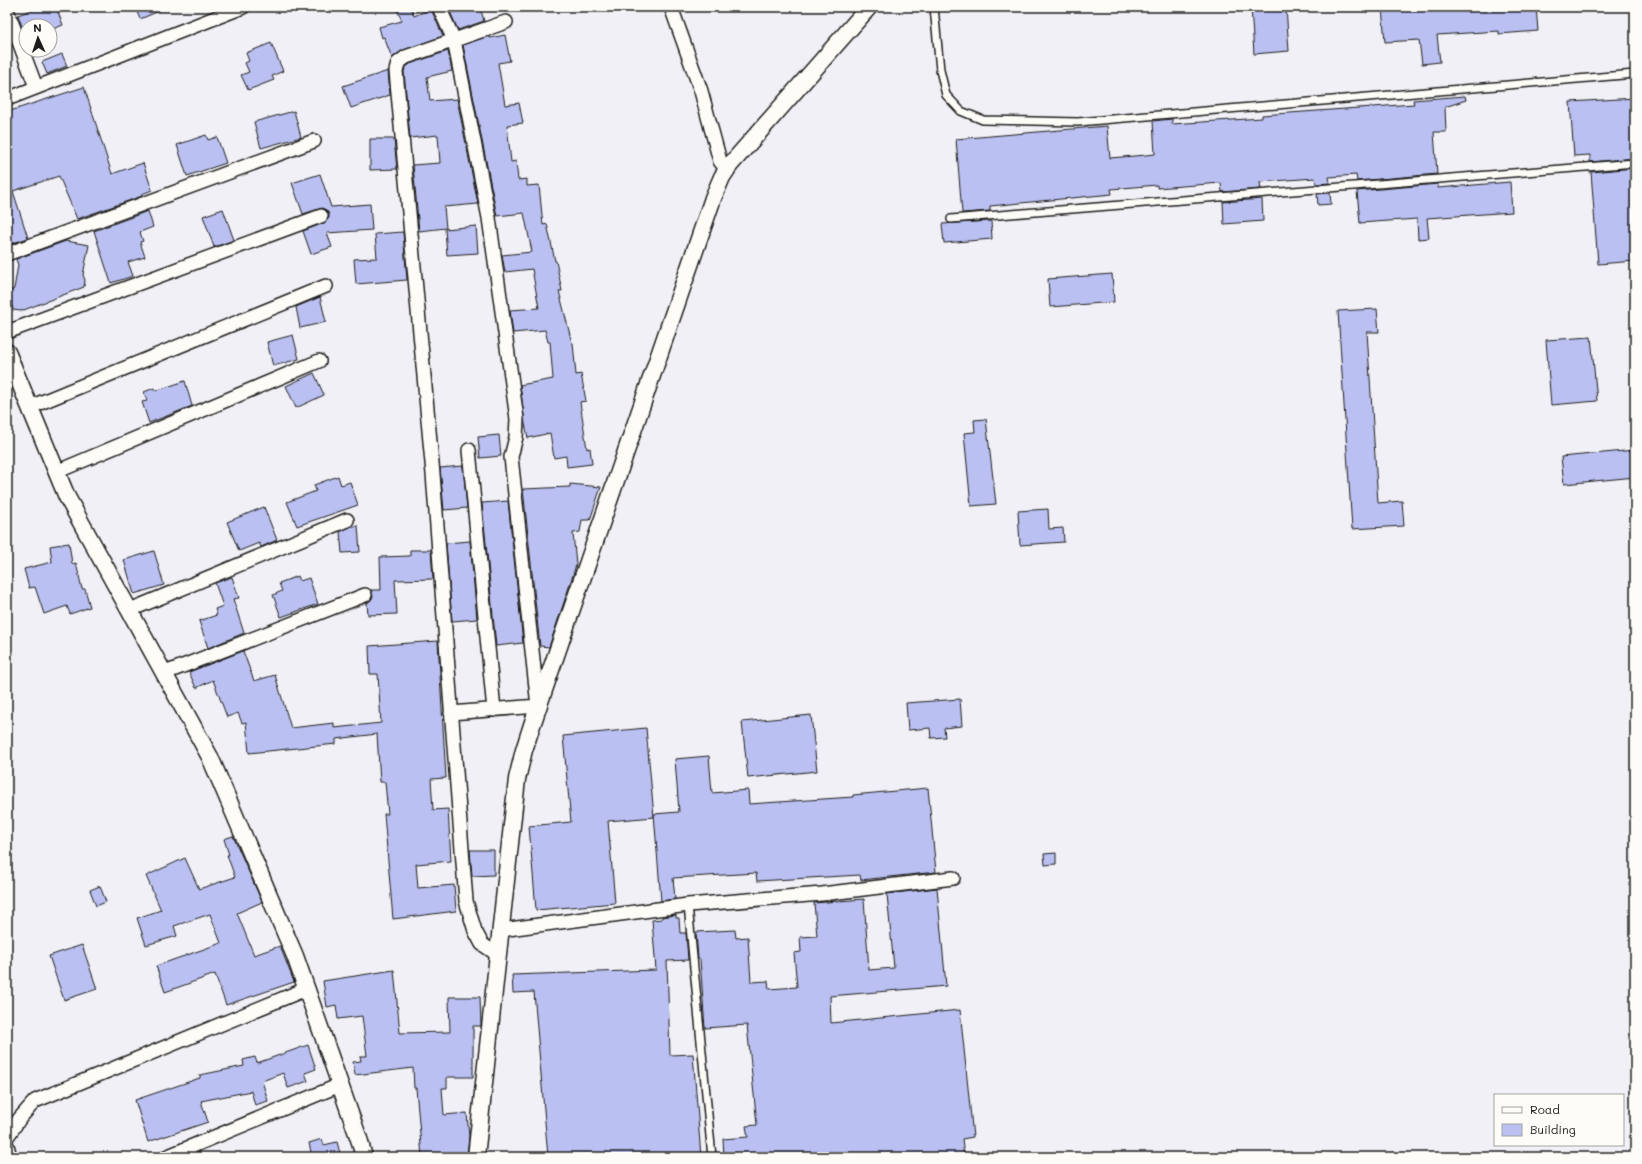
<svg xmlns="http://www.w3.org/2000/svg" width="1642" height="1164" viewBox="0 0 1642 1164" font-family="Mali,sans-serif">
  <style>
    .building { fill: #bac1f2; stroke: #1c1c1c }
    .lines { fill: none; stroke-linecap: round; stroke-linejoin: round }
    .service-casing { stroke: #1c1c1c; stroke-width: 10 }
    .minor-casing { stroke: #1c1c1c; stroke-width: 16 }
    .tertiary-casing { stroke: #1c1c1c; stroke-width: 19 }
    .service { stroke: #fdfcf7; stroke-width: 7 }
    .minor { stroke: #fdfcf7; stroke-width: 13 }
    .tertiary { stroke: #fdfcf7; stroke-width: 16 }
  </style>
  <rect width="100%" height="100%" fill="#f0f0f6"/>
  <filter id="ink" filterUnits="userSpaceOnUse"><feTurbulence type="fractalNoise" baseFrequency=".025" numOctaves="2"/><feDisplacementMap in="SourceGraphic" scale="8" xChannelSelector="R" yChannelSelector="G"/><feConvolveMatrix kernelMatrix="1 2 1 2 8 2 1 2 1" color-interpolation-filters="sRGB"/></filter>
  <g filter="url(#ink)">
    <path class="building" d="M39,7H56L63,25L50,30V26H26V38L18,15Z
      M135,7H169L140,19Z
      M396,7H411L414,16L431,9L443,36L403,50L392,58L384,37L382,38L379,27L402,21Z
      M448,7H480L484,21L458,30Z
      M1251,7H1286L1289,51L1254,54Z
      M1382,7H1536L1538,31L1499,34V31L1437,35L1440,62L1422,64L1419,40L1385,42Z
      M505,35L510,61L498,63L505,105L519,103L523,123L507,125L511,162L516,161L518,180L527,179V186L539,185L543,225L547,224L555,261H556L562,291H559L572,343H573L576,375L581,374L586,401L580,402L587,449L590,448L592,464L567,467L566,456L554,458L550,433L528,438L525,424L520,385L553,379L550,342H548L545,330L513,333L510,310L539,308L532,269L505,272L502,255L532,252L524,213L497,216L463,45L489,36L490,38Z
      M271,43L283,71L272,76L274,80L248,90L241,75L249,72L245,63L249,61L246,53Z
      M448,51L452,71L427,77L430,101L457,99L478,204L444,207L446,228L419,231L413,165L440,163L438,135L410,138L404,72L405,68L410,64Z
      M62,54L67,66L47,74L42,62Z
      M388,71L390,95L351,108L343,86Z
      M84,87L112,174L143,163L152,190L142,194V196L77,219L59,176L13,191L28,238L10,244L7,237V112Z
      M1465,96L1466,100L1445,107L1446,132H1434L1437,174L1357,181L1356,175L1329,177L1330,183L1316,184L1315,178L1260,182L1261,189L1222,192L1221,183L1157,188V185L1111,189L1112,194L990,206V211L962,213L956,139L1107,126L1110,158L1146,155L1155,154L1153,121L1172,119V124L1262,118V115L1414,104L1413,100Z
      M1635,98V158L1590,162V155L1574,156L1570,102Z
      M294,111L301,137L261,148L254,122Z
      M206,135L208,140L217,137L226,163L187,176L177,145Z
      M370,139H394L397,169L370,170Z
      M1635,168V261L1598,264L1591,172Z
      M320,174L331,207L370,204L372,230L327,233L332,247L311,254L303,231L324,223L329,218V214L326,210L322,208L303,214L292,183Z
      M1510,182L1512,212L1427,218L1429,238L1418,239L1417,219L1360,223L1357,191L1438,184V188Z
      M1330,193L1331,204L1318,205L1317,194Z
      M1262,199L1263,221L1224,224L1223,202Z
      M223,209L234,240L214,247L203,216Z
      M148,211L153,227L140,232L143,241L140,242L145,257L128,262L133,276L111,283L94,231Z
      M991,221L992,239L944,243L942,224Z
      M476,226L478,253L447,255L445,229Z
      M403,232L407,280L356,284L354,259L377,258L375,234Z
      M66,241L89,245L83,275L85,280L84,287L21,311L13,310L7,292L14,289L18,265L16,259Z
      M1112,274L1114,302L1050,307L1048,279Z
      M320,297L326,322L300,328L296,307Z
      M1377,309L1379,332H1367L1378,503L1402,501L1404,526L1352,529L1338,311Z
      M293,335L299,359L273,366L267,342Z
      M1591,337L1597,401L1551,405L1546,340Z
      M314,373L324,395L296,408L286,386Z
      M185,381L192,406L149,423L142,402L147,401L144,392L154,388L155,391Z
      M986,419L996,504L971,506L964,433L975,432L974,420Z
      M499,435L501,456L480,458L478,437Z
      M1635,450V477L1564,484L1561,457Z
      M463,466L467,508L444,510L440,468Z
      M338,476L341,485L350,482L358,505L297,526L287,502L316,491L314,485Z
      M570,484L601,487L590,520H582L580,532L573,533L576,564L573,575L549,647L540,646L523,489L570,487Z
      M508,501L523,643L496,646L482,503Z
      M264,507L277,540L261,547L259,543L239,551L227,522Z
      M1048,509L1049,529L1063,528L1064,542L1020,545L1018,511Z
      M352,526H358L360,552L342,553L340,532Z
      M470,541L477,619L452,621L446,543Z
      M69,543L72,564L76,563L82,589H85L90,607L70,614L67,606L44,614L35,587L29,588L24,569L52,562L50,546Z
      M410,550H431L433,579L395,580L397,614L368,615L367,603L371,600L373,596L371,590H381L380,557L410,556Z
      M154,551L164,585L134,594L124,560Z
      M298,576L300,581L309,578L318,604L281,617L273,595L282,591L279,583Z
      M232,577L239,598L233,599L244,633L208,648L199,621L217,615L215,609L223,606L215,583Z
      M438,641L446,778L431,779L433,810L448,809L451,861L416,864L418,888L454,885L456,911L393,919L384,814H388L385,782H380L377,734L336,739V744L249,753L246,722L242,723L238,713L227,717L213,680L196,688L189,672L243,651L254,681L275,675L291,728L334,723V728L381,723L378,674H370L369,646Z
      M960,699L962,726L944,728L945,737L931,738L930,728L908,730L906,703Z
      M811,715L817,771L748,778L742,722Z
      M646,728L654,817L608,821L615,903L536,910L529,826L571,822L563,736Z
      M709,756L712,793L748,790L749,804L853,797V795L928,788L936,872L861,880L860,875L757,881L756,873L673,878L675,899L661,901L654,814L679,812L675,759Z
      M233,836L262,902L237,913L254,955L280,946L294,982L226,1005L215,974L165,992L156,966L221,943L210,914L174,926L177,936L146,945L137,918L161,910L146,876L185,858L199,889L235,877L227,855H229L224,839Z
      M470,850H494V875L472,876Z
      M1056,853V864L1045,865L1044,854Z
      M100,886L106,902L96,906L90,890Z
      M937,888L946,986L830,996L831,1023L960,1010L973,1137L962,1139L964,1157H724L723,1139L748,1137L746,1126L757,1125L747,1025L705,1028L700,959H698L696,932L735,930L736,938L748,937L751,982L768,981L769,989L797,987L794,953L801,952L800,937L817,936L814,903L864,899L869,970L894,968L887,894Z
      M676,915V918H679L680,933H686L688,960L667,961L670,1055L693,1054L701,1157H548L534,992L513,993L512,975L656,970L652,920L662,919V917Z
      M82,945L97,989L64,1000L49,956Z
      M394,970L400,1033L450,1032L449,997H480L481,1026H473V1077H447V1088H442L444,1115L467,1113L469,1136L467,1157H422L416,1088H414L413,1068L355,1075L353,1062L361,1061L360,1056H367L362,1016L338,1019L336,1005L327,1007L323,981Z
      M308,1045L316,1069L305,1073L308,1081L288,1088L283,1073L262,1081L268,1101L255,1105L251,1091L201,1101L208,1122L148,1142L135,1100L200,1078V1075L244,1066L243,1060L255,1057L257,1063Z
      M322,1139L324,1145L337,1142L341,1157H312L309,1143Z"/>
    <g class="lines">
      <defs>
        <path id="service" d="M934,7L940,70L946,95L961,111L983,120L1078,122L1635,74
          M951,219L1635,163
          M688,905L712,1157"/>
        <path id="minor" d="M439,7L454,40L489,218L517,419L516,437L511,457L538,706L451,713
          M671,7L701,91L720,161L727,170
          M7,10L36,87
          M7,99L243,7
          M7,254L314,141
          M7,332L321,216
          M30,407L326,286
          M469,450L494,710
          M56,472L319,361
          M130,610L347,520
          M165,673L365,595
          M501,930L688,905L822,894L953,878
          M498,955L482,944L475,931L466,901L433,474L396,71L398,63L406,57L506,22
          M7,1137L20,1118L35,1101L306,989
          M7,1145L10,1157
          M166,1157L340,1085"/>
        <path id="tertiary" d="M7,352L67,497L210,757L295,956L360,1142L364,1157
          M476,1157L517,779L524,750L532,725L713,198L722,177L730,165L869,7"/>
      </defs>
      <use href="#service" class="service-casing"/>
      <use href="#minor" class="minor-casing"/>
      <use href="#tertiary" class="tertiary-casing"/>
      <use href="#service" class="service"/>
      <use href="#minor" class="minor"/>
      <use href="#tertiary" class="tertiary"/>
    </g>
  </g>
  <rect width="1642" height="1164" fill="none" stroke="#fdfcf7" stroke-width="24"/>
  <rect x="12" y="12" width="1618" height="1140" fill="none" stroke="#1c1c1c" stroke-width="1.5" filter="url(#ink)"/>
  <rect x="1494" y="1094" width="130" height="52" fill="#fdfcf7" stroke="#a3a29f"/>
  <rect x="1502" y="1107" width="20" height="6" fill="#fdfcf7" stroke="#a3a29f"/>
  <text x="1530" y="1114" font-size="12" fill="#1c1c1c">Road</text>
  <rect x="1502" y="1124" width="20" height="12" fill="#bac1f2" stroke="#a3a29f"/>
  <text x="1530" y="1134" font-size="12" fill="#1c1c1c">Building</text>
  <g transform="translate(38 38) rotate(357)"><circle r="19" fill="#fdfcf7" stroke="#a3a29f"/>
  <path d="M0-3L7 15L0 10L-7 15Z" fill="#1c1c1c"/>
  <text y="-6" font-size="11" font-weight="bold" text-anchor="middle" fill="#1c1c1c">N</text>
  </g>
</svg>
